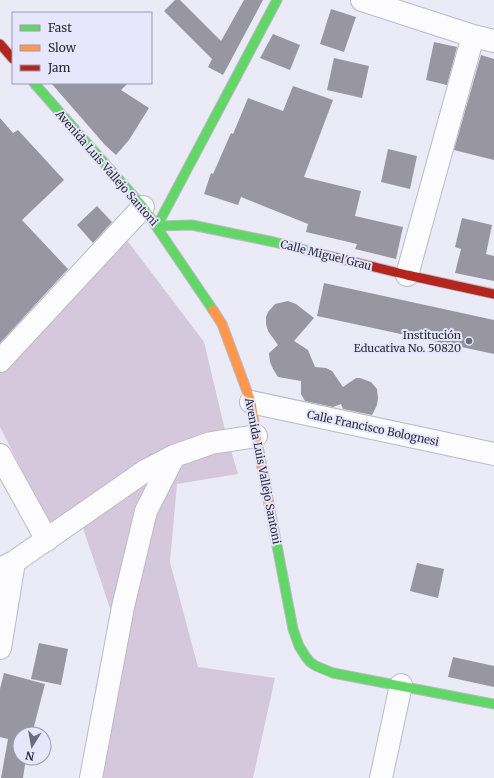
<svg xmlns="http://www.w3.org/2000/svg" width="494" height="778" viewBox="0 0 494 778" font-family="Merriweather,serif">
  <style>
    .green { fill: #d6c8dc }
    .building { fill: #9896a0 }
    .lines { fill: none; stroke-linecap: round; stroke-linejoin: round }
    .street-casing { stroke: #babac6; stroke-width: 24 }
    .fast-casing { stroke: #babac6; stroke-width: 11 }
    .slow-casing { stroke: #babac6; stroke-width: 11 }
    .jam-casing { stroke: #babac6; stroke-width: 11 }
    .street { stroke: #fcfcfe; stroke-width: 22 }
    .fast { stroke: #63d668; stroke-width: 9 }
    .slow { stroke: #ff974d; stroke-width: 9 }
    .jam { stroke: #b3261e; stroke-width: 9 }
    .poi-dot { fill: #6e6e7b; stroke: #e6e6fc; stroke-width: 1.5 }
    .labels { text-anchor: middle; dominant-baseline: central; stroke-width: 4; stroke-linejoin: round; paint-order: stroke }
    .street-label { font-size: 11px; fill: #2b2b38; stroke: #e6e6fc }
    .poi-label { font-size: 11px; fill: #2b2b38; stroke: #e6e6fc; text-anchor: end }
  </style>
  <rect width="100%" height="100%" fill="#ebebf7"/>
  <path class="green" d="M123,235L204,342L225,430L238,474L177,484L170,562L198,667L275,678L253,778H95L116,626L81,522L48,521L0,427V372L96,264Z"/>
  <path class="building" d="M175,0H180L221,41L244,0H263L223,75L208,67L212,59L164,11Z
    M331,9L356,17L344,52L320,44Z
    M273,34L300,45L290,70L260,58Z
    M434,42L457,47L447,85L426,80Z
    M481,55L494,59V160L454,150Z
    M334,58L369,66L362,98L327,90Z
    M51,83H128L121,90L149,108L129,140L116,155L105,145Z
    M293,86L333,100L304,177L361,191L355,216L403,227L396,259L355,249L357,244L306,232L308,224L241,197L238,205L204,194L211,173L213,174L231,133L233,134L248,98L283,111Z
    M0,118L13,133L18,130L64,180L22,220L68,269L0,343Z
    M388,149L417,156L410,189L381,182Z
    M97,206L112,222L93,243L77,225Z
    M462,218L492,225L486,254L494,256V281L455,273L461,249L455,247Z
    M324,283L494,320V354L317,316Z
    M288,301L296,304L314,318L294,341L308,350L315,367L326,368L332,371L343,387L356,378H360L371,382L377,389L378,398L377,405L372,415L343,409L341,404L333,407L305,401L301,394V381L278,377L273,369L270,362L269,353L278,345L268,331L266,324V317L268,312L275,304Z
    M417,563L444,569L438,598L410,591Z
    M39,643L68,649L61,685L31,679Z
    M453,657L494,666V687L448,677Z
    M4,673L45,684L32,734H20V758H26L23,778H1L8,739L0,737V689Z"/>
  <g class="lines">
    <defs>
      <path id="street" d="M362,0L473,36L494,41
        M407,275L473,36
        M0,361L143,207
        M251,402L494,454
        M0,455L47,540
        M0,569L14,562L145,471L174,456L211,443L256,436
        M0,648L14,562
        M91,778L123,607L146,511L174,456
        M381,778L401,685"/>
      <path id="fast" d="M277,0L157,226L192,225L274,242L317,253
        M34,83L143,207L213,310
        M273,525L293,629L299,646L306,657L310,662L316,666L333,673L494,704"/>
      <path id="slow" d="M213,310L222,324L251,402L256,436L273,525"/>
      <path id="jam" d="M0,44L13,59
        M317,253L407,275L494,294"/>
    </defs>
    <use href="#street" class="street-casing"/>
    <use href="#fast" class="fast-casing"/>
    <use href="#slow" class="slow-casing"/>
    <use href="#jam" class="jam-casing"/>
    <use href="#street" class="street"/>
    <use href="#fast" class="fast"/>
    <use href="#slow" class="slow"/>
    <use href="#jam" class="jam"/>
  </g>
  <circle class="poi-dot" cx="469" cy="341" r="4"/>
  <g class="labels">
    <g class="street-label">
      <text transform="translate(107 168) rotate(49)">Avenida Luis Vallejo Santoni</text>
      <text transform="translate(326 255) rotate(14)">Calle Miguel Grau</text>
      <text transform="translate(373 428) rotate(12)">Calle Francisco Bolognesi</text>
      <text transform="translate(263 471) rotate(79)">Avenida Luis Vallejo Santoni</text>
    </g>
    <g class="poi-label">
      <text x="461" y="335">Institución<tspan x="461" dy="13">Educativa No. 50820</tspan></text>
    </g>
  </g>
  <rect x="12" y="12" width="140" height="72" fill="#e6e6fc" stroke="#9b9bae"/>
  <rect x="20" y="25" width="20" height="6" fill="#63d668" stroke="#9b9bae"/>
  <text x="48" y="32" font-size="12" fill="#2b2b38">Fast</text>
  <rect x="20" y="45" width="20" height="6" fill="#ff974d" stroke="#9b9bae"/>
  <text x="48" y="52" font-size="12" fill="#2b2b38">Slow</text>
  <rect x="20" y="65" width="20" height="6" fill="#b3261e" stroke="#9b9bae"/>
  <text x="48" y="72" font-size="12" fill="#2b2b38">Jam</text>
  <g transform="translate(32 746) rotate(191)"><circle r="19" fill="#e6e6fc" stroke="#9b9bae"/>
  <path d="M0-3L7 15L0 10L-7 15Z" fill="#6e6e7b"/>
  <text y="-6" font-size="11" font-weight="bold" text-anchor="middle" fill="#2b2b38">N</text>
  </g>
</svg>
